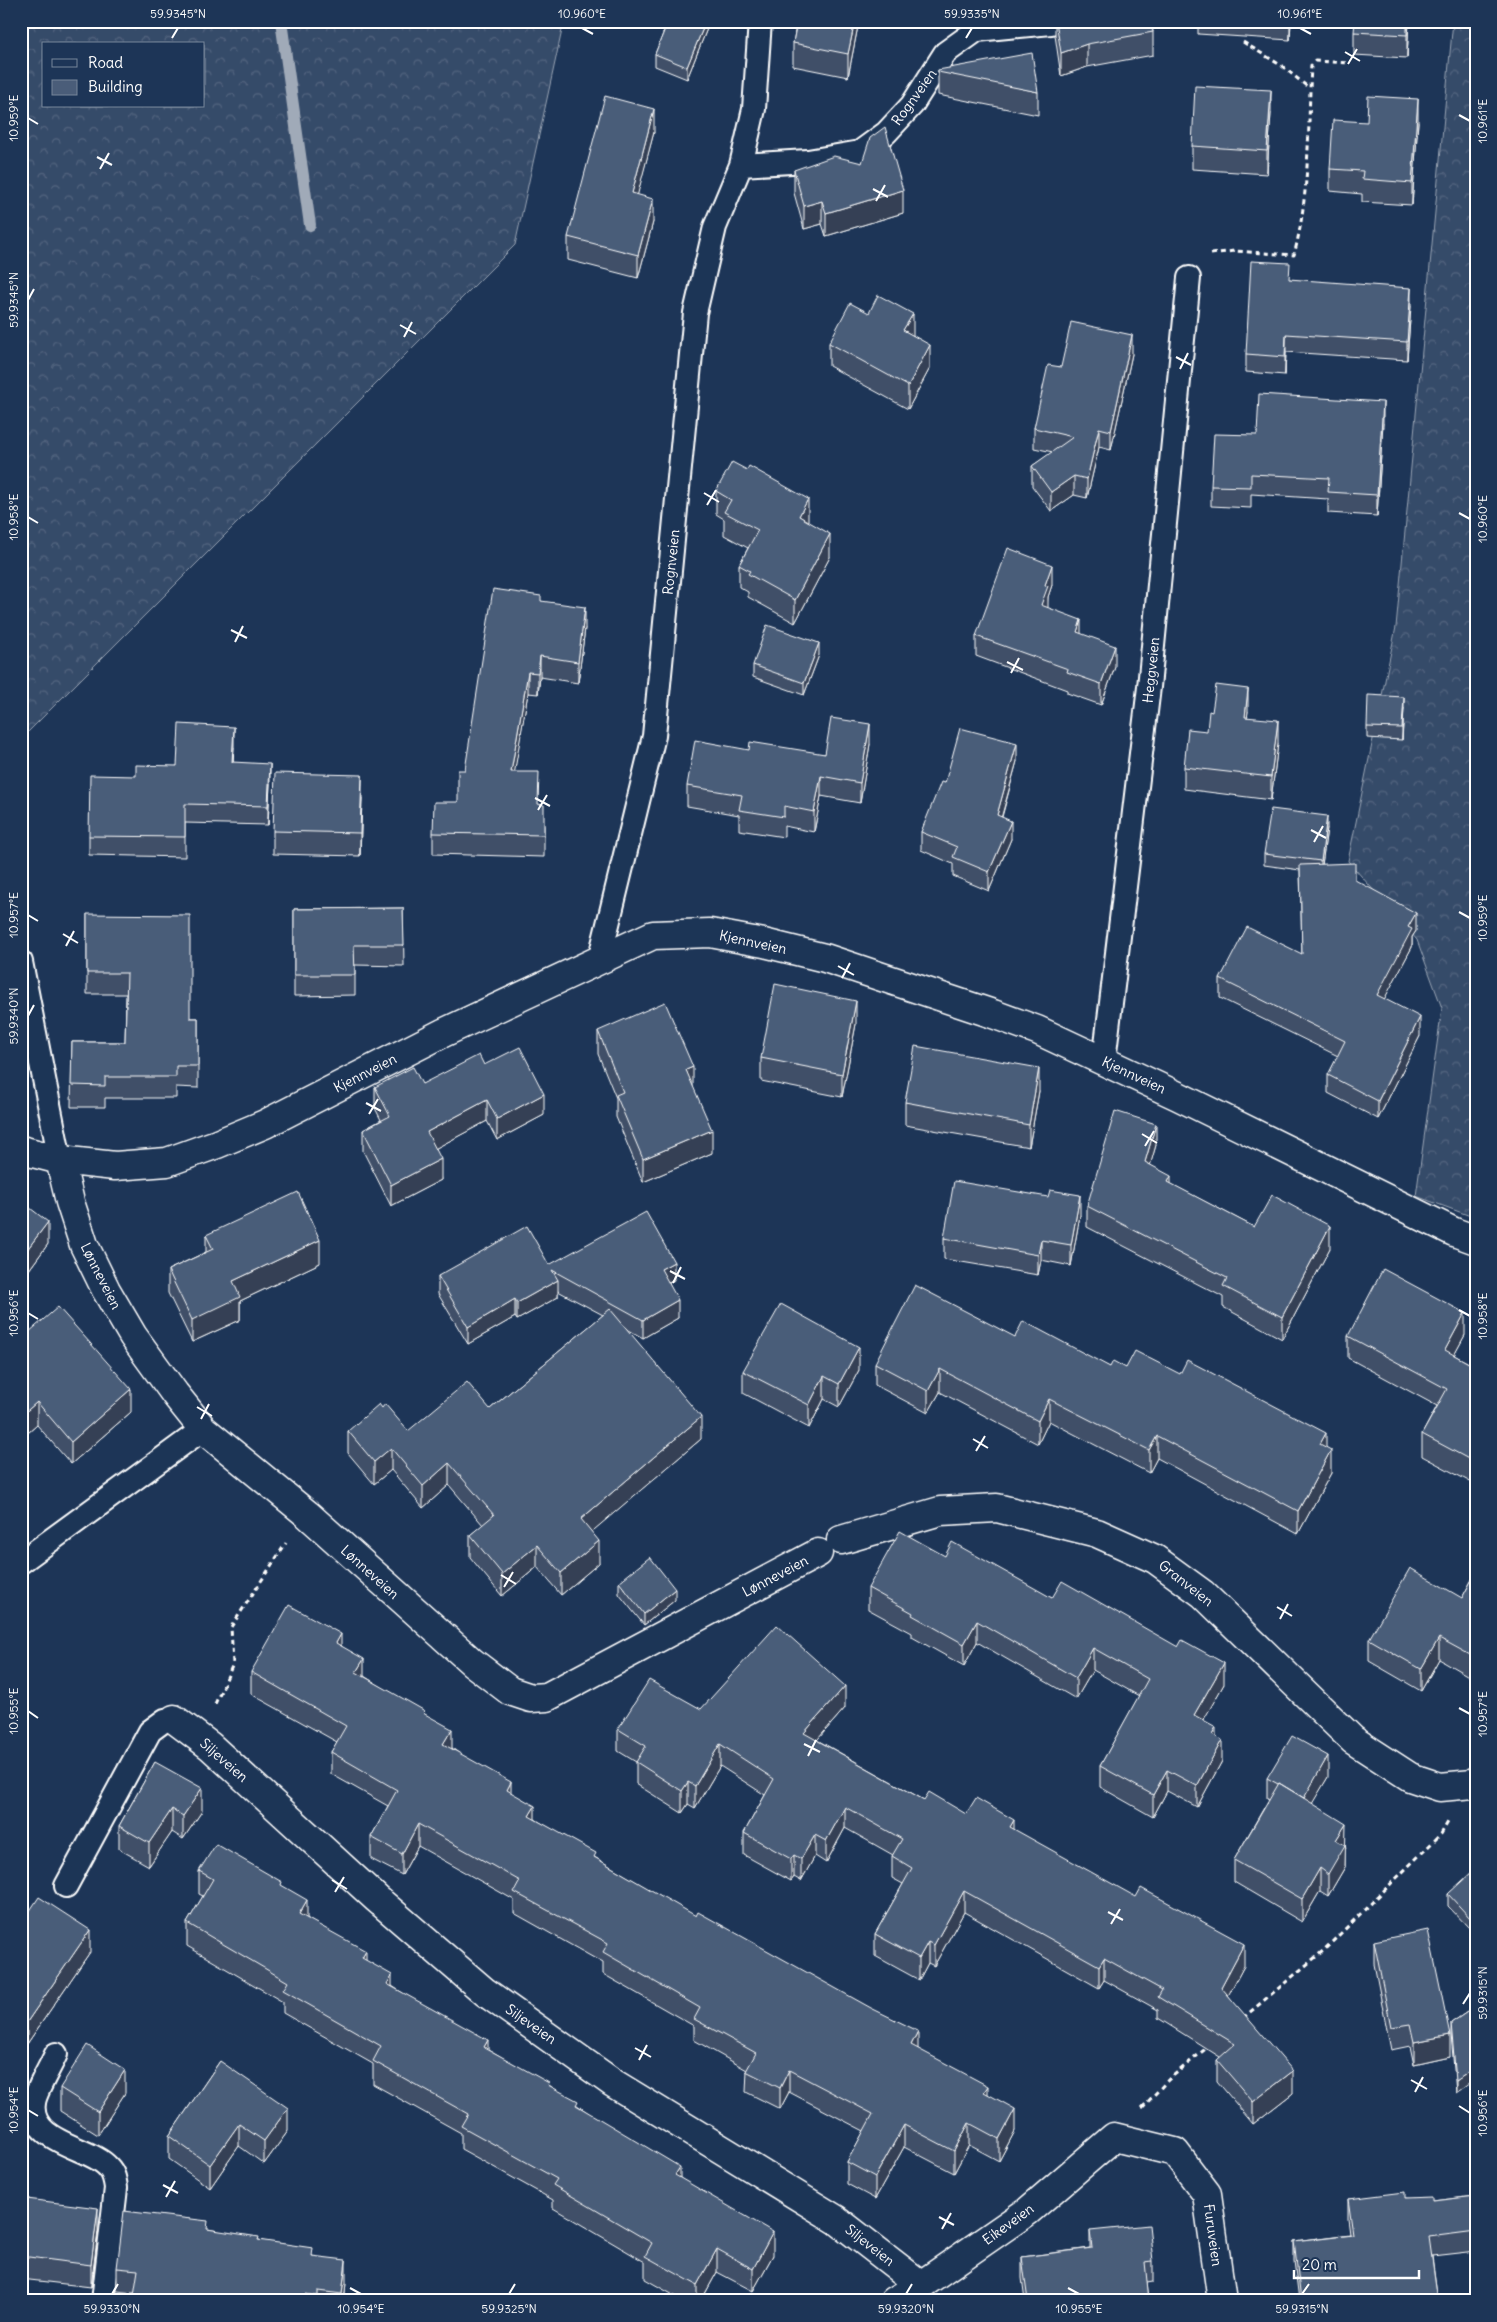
<svg xmlns="http://www.w3.org/2000/svg" width="1497" height="2322" viewBox="0 0 1497 2322" font-family="Delius,sans-serif">
  <style>
    .forest { fill: url(#forest-crowns); stroke: #9aa5b4; fill-rule: evenodd }
    .lines { fill: none; stroke-linecap: round; stroke-linejoin: round }
    .stream { stroke: #a0aab8; stroke-width: 12 }
    .service-casing { stroke: #fff; stroke-width: 26 }
    .minor-casing { stroke: #fff; stroke-width: 31 }
    .path { stroke: #fff; stroke-width: 3; stroke-dasharray: 5 4; stroke-linecap: butt }
    .service { stroke: #1d3557; stroke-width: 22 }
    .minor { stroke: #1d3557; stroke-width: 28 }
    .wall { fill: #405068; stroke: #fff }
    .shaded-wall { fill: #344155; stroke: #fff }
    .building { fill: #4a5d79; stroke: #fff }
    .ticks { fill: none; stroke: #fff; stroke-width: 2 }
    .labels { text-anchor: middle; dominant-baseline: central; stroke-width: 4; stroke-linejoin: round; paint-order: stroke }
    .street-label { font-size: 14px; fill: #fff; stroke: #1d3557 }
    .neatline { fill: none; stroke: #fff; stroke-width: 2 }
    .ticks-label { font-size: 12px; text-anchor: middle; fill: #fff }
  </style>
  <defs>
    <pattern id="forest-crowns" width="20" height="18" patternUnits="userSpaceOnUse" patternTransform="scale(1.25)"><rect width="20" height="18" fill="#364b69"/><path d="M2 6a3 3 0 1 1 6 0M12 15a3 3 0 1 1 6 0" fill="none" stroke="#546680"/></pattern>
  </defs>
  <rect width="100%" height="100%" fill="#1d3557"/>
  <filter id="ink" filterUnits="userSpaceOnUse"><feTurbulence type="fractalNoise" baseFrequency=".02" numOctaves="2"/><feDisplacementMap in="SourceGraphic" scale="10" xChannelSelector="R" yChannelSelector="G"/><feConvolveMatrix kernelMatrix="1 2 1 2 8 2 1 2 1" color-interpolation-filters="sRGB"/></filter>
  <g filter="url(#ink)">
    <path class="forest" d="M21,21H564L515,245L21,739ZM44,44H204V106H44Z
      M1453,21H1476V1218L1416,1196L1442,1008L1417,940L1348,861L1396,627Z"/>
    <g class="lines">
      <path class="stream" d="M281,21L310,225"/>
      <defs>
        <path id="service" d="M741,165L808,161L860,152L886,133L912,105L945,53L977,30L1051,23
          M599,961L654,736L695,313L715,227L741,165L754,109L760,21
          M21,962L60,1160
          M1104,1061L1149,687L1189,278
          M21,1562L203,1429
          M66,1886L150,1731L165,1720L174,1719
          M56,2054C51,2066 35,2092 34,2103C28,2143 91,2147 108,2167C114,2173 115,2180 116,2188L103,2301"/>
        <path id="minor" d="M21,1150L60,1160L115,1166L167,1162L217,1144L265,1124L443,1033L653,935L710,933L764,943L825,958L993,1014L1037,1030L1178,1096L1454,1232L1476,1240
          M60,1160L70,1202L84,1245L106,1290L133,1336L175,1394L203,1429L307,1514L472,1662L510,1691L531,1698L547,1697L818,1553
          M841,1540L940,1511L997,1508L1097,1533L1155,1559L1203,1594L1353,1740L1410,1777L1440,1787L1473,1784L1476,1781
          M174,1719L210,1746L377,1899L485,1992L613,2083L837,2220L921,2285
          M894,2301L921,2285L1028,2211L1114,2137L1175,2152L1207,2194L1222,2301"/>
      </defs>
      <use href="#service" class="service-casing"/>
      <use href="#minor" class="minor-casing"/>
      <path class="path" d="M21,25L29,21
        M1243,42L1282,66L1309,88
        M1211,254L1234,251L1294,255C1310,194 1308,127 1311,65L1315,61L1348,63
        M215,1704L233,1664L231,1627L286,1543
        M1243,2018L1323,1951L1441,1834L1448,1822
        M1142,2108L1168,2080L1209,2046"/>
      <use href="#service" class="service"/>
      <use href="#minor" class="minor"/>
    </g>
    <path class="wall" d="M668,21H710L687,79L655,66V54Z
      M797,21H859L848,77L793,66V43Z
      M1055,21H1151L1153,32V55L1087,67L1061,76L1055,35Z
      M1198,21H1291L1290,40L1198,34Z
      M1409,21L1407,58L1354,55V32Z
      M938,70L1038,92V115L938,95Z
      M1271,113L1267,174L1192,169V146Z
      M1367,122H1418L1412,205L1362,202V194L1330,191V169Z
      M654,132L637,195L653,222L638,278L568,260V237Z
      M794,170L903,213L826,236L822,224L804,229L794,193Z
      M1290,279L1411,306L1407,360L1286,352L1285,375L1246,372V354Z
      M869,313L913,335L930,368L908,409L829,366V343Z
      M1132,354L1111,450L1099,447L1087,498L1074,495L1051,511L1032,486V466L1053,452L1034,448V428L1061,367Z
      M1383,423L1377,516L1328,513V499L1251,494V508L1211,506V486L1257,435Z
      M716,491L808,522L830,557L795,623L748,597V592L739,587V565L748,548L724,535V519L716,514Z
      M1052,585L1048,597L1047,608L1081,634L1115,667L1101,705L1067,693V690L976,656V636Z
      M541,601L585,628L578,683L540,677L538,694L528,693L514,772L538,804L544,826V857L433,854V833L458,802L465,770Z
      M819,655L804,695L753,677V665Z
      M1404,708L1402,740L1367,738V727Z
      M1248,711L1247,717L1278,743L1271,800L1184,789V767L1207,731Z
      M870,744L860,803L821,796L814,832L784,826V837L739,830V815L687,806V786L749,750L825,754Z
      M234,747L233,762L270,783L268,825L185,823V857L89,855V836L136,776L177,766Z
      M1017,761L1002,817L1011,839L989,891L953,876V864L921,850V832L945,783Z
      M362,798L360,856L273,854V831Z
      M1327,828L1322,864L1355,880L1416,931L1412,937V947L1384,999L1420,1036L1378,1119L1328,1093V1075L1338,1056L1220,998V979L1302,954L1300,870L1264,865V854Z
      M403,908L404,966L355,965V995L294,996V909Z
      M87,914L190,1018H198V1088L176,1087V1098H105V1107H71L72,1042H125L126,994H87Z
      M856,1024L842,1097L761,1081V1058Z
      M598,1031L712,1153L643,1182L616,1117V1098L598,1054Z
      M484,1065L544,1115L497,1140L487,1121L436,1148L441,1180L391,1206L363,1151V1130L381,1120L375,1108V1087L422,1084Z
      M1039,1091L1029,1147L905,1125V1102Z
      M1156,1145L1150,1165L1171,1184L1254,1227L1330,1248L1282,1339L1223,1307V1297L1087,1227V1206Z
      M21,1201L48,1244L23,1278L21,1276Z
      M1080,1215L1071,1266L1041,1260L1038,1275L944,1259V1238Z
      M206,1235L320,1263L240,1301V1320L192,1342L168,1293V1270L206,1252Z
      M549,1265L674,1280L669,1283L678,1318L643,1338L627,1329L701,1439L591,1532L599,1563L561,1595L537,1567L502,1596L470,1557V1535L483,1525L449,1485L423,1508L391,1470L374,1484L348,1453V1431H408L490,1409L603,1315L558,1291V1297L517,1320L515,1317L468,1344L438,1294V1276Z
      M1465,1335L1454,1355L1476,1367V1485L1422,1456V1434L1437,1406L1348,1358V1336Z
      M1015,1337L1110,1367L1126,1368L1326,1447L1331,1473L1298,1534L1157,1458L1149,1473L1049,1421L1038,1444L940,1392L928,1413L875,1385V1363Z
      M21,1339L131,1412L71,1464L37,1425L21,1439Z
      M859,1370L839,1407L824,1399L809,1428L743,1393V1371Z
      M945,1556L1052,1598L1224,1684L1203,1720L1216,1736L1222,1761L1197,1807L1167,1791L1153,1817L1100,1787V1766L1139,1696L1093,1670L1076,1699L977,1642L964,1666L912,1637V1633L868,1609V1588Z
      M1476,1572L1472,1678L1439,1659L1421,1691L1369,1661V1639L1462,1598Z
      M619,1582L675,1600L644,1625L619,1594Z
      M341,1645L364,1676L425,1714L452,1748L511,1792L535,1819L596,1858L918,2049L988,2094L1015,2131L999,2161L969,2145L954,2173L904,2147L875,2199L847,2184V2162L864,2131L789,2092L780,2109L746,2092L747,2070L694,2040V2026L603,1974V1963L514,1913V1900L418,1846L402,1875L371,1859V1837L388,1806L331,1774V1752L337,1742L251,1694V1672Z
      M845,1708L817,1740L924,1800L1014,1830L1244,1966L1228,1995L1293,2093L1253,2124L1217,2081V2060L1220,2057L1158,2018V2010L1104,1980L1099,1988L964,1912L934,1966L928,1963L919,1980L875,1956V1934L903,1884L892,1878V1856L893,1855L845,1828L826,1863L815,1856L801,1881L794,1877L791,1881L744,1855V1833L765,1795L720,1766L695,1808L688,1804L682,1813L636,1784V1762L618,1751V1729L701,1709Z
      M155,1762L202,1811L183,1839L172,1832L149,1866L119,1849V1826Z
      M1328,1777L1312,1803L1346,1847L1345,1849V1867L1328,1896L1320,1891L1302,1922L1234,1882V1860L1269,1799L1267,1798V1778Z
      M199,1871L282,1886L307,1918L366,1961L392,1986L488,2049L549,2085L680,2178L773,2255L753,2291L717,2272L701,2301H684L645,2279V2262L553,2208V2200L461,2149V2133L373,2084V2064L283,2013V2002L187,1946V1923L203,1896L199,1894Z
      M1476,1872V1926L1471,1930L1448,1906V1894Z
      M21,1924L90,1952L27,2044L21,2040Z
      M1374,1941L1450,2057L1414,2065L1410,2046L1391,2050L1374,1964Z
      M1476,2006L1456,2093L1451,2034V2023Z
      M220,2061L288,2131L264,2164L239,2146L210,2188L169,2159V2136Z
      M60,2088L125,2093L98,2135L60,2111Z
      M21,2187L29,2199L98,2231L91,2287L21,2279Z
      M1476,2196V2251L1432,2256L1438,2301H1299L1294,2261V2241L1350,2234L1348,2219V2199L1405,2198L1432,2201Z
      M208,2229L259,2240L313,2256L346,2283L344,2301H134V2293L117,2291V2268Z
      M1090,2231L1153,2261V2282L1147,2283L1149,2301H1025L1022,2278V2257L1090,2248Z"/>
    <path class="shaded-wall" d="M706,21H710L687,79V67Z
      M855,21H859L848,77V54Z
      M1290,21H1291L1290,40Z
      M1407,21H1409L1407,58Z
      M1087,44V67L1061,76V53Z
      M1271,90V113L1267,174V151Z
      M1418,99V122L1412,205V183Z
      M654,109V132L632,216V193Z
      M903,190V213L826,236V213Z
      M653,199V222L638,278V255Z
      M822,201V224L804,229V206Z
      M1411,288V306L1407,360V342Z
      M913,314V336L903,330Z
      M1286,334V352L1285,375V357Z
      M1132,335V354L1111,450V431Z
      M930,345V368L908,409V386Z
      M1383,402V423L1377,516V495Z
      M1099,428V447L1087,498V479Z
      M1074,476V495L1051,511V492Z
      M808,499V522L799,516Z
      M830,534V557L795,623V600Z
      M1052,565V585L1048,597V607L1041,626V605L1045,585Z
      M585,607V628L578,683V662Z
      M1081,620V641L1077,632Z
      M819,643V655L804,695V683Z
      M1115,646V667L1101,705V684Z
      M540,656V677L538,694V673Z
      M528,672V693L511,793V772Z
      M1248,689V711L1245,739V717Z
      M1404,697V708L1402,740V728Z
      M1278,720V743L1271,800V777Z
      M870,724V744L860,803V783Z
      M234,727V747L232,782V762Z
      M1017,743V761L997,833V815Z
      M270,764V783L268,825V806Z
      M362,775V798L360,856V833Z
      M821,776V796L814,832V812Z
      M1327,816V828L1321,873V861Z
      M1011,821V839L989,891V872Z
      M1416,913V931L1412,937V947L1377,1013V995L1408,927Z
      M856,1001V1024L842,1097V1074Z
      M1420,1017V1036L1378,1119V1101Z
      M693,1067V1090L686,1070Z
      M1039,1068V1091L1029,1147V1125Z
      M544,1094V1115L497,1140V1119Z
      M487,1100V1121L427,1153V1132Z
      M1156,1124V1145L1145,1184V1162Z
      M712,1130V1153L643,1182V1159Z
      M441,1159V1180L391,1206V1185Z
      M1171,1176V1197L1168,1182Z
      M1080,1195V1215L1071,1266V1245Z
      M48,1222V1244L23,1278V1255Z
      M1330,1226V1248L1282,1339V1317Z
      M320,1240V1263L240,1301V1320L192,1342V1320L233,1281Z
      M1041,1240V1260L1038,1275V1255Z
      M674,1262V1280L661,1287V1269Z
      M558,1280V1297L517,1320V1303Z
      M515,1299V1317L468,1344V1327Z
      M678,1300V1318L643,1338V1320Z
      M1465,1313V1335L1445,1372V1350Z
      M859,1347V1370L839,1407V1384Z
      M940,1369V1392L928,1413V1391Z
      M824,1376V1399L809,1428V1405Z
      M131,1389V1412L71,1464V1442Z
      M1049,1399V1421L1038,1444V1421Z
      M37,1402V1425L21,1439V1416Z
      M701,1417V1439L581,1541V1519Z
      M1326,1433V1456L1320,1444Z
      M1157,1436V1458L1149,1473V1450Z
      M391,1448V1470L374,1484V1462Z
      M1331,1450V1473L1298,1534V1511Z
      M449,1463V1485L423,1508V1486Z
      M599,1541V1563L561,1595V1573Z
      M537,1545V1567L502,1596V1574Z
      M675,1589V1600L644,1625V1614Z
      M977,1621V1642L964,1666V1644Z
      M341,1634V1656L336,1643Z
      M1439,1638V1659L1421,1691V1669Z
      M1093,1648V1670L1076,1699V1678Z
      M1476,1650V1672L1472,1678V1656Z
      M364,1659V1680L356,1672Z
      M1224,1663V1684L1194,1737V1715Z
      M845,1686V1708L804,1755V1733Z
      M1216,1727V1748L1212,1734Z
      M452,1729V1751L443,1744Z
      M1222,1740V1761L1197,1807V1786Z
      M720,1744V1766L695,1808V1786Z
      M1328,1756V1777L1303,1819V1799Z
      M1167,1770V1791L1153,1817V1795Z
      M511,1782V1804L507,1790Z
      M688,1782V1804L682,1813V1791Z
      M202,1788V1811L183,1839V1816Z
      M535,1806V1828L529,1816Z
      M845,1807V1828L826,1863V1841Z
      M172,1809V1832L149,1866V1843Z
      M1014,1820V1841L1010,1827Z
      M418,1824V1846L402,1875V1854Z
      M1346,1824L1345,1867L1328,1896V1874L1336,1840Z
      M815,1835V1856L801,1881V1859Z
      M794,1855V1877L791,1881V1859Z
      M1320,1868V1891L1302,1922V1899Z
      M964,1891V1912L934,1966V1945Z
      M307,1900V1923L299,1914Z
      M1476,1914V1926L1471,1930V1919Z
      M90,1930V1952L27,2044V2022Z
      M928,1942V1963L919,1980V1958Z
      M1244,1944V1966L1221,2009V1987Z
      M366,1951V1974L362,1958Z
      M1104,1958V1980L1099,1988V1966Z
      M392,1975V1998L387,1984Z
      M918,2031V2053L911,2045Z
      M1450,2035V2057L1414,2065V2042Z
      M488,2040V2062L484,2047Z
      M1476,2067V2079L1456,2093V2081Z
      M125,2070V2093L98,2135V2112Z
      M789,2070V2092L780,2109V2088Z
      M1293,2071V2093L1253,2124V2102Z
      M988,2086V2108L984,2092Z
      M288,2108V2131L264,2164V2141Z
      M1015,2109V2131L999,2161V2139Z
      M969,2123V2145L954,2173V2151Z
      M239,2124V2146L210,2188V2165Z
      M904,2125V2147L875,2199V2177Z
      M680,2167V2189L675,2175Z
      M98,2208V2231L91,2287V2265Z
      M773,2232V2255L753,2291V2269Z
      M717,2249V2272L701,2301H697V2285Z
      M346,2260V2283L344,2301H342V2294Z"/>
    <path class="building" d="M668,21H706L687,67L655,54Z
      M797,21H855L848,54L793,43Z
      M1056,21H1151L1153,32L1087,44L1061,53Z
      M1355,21H1407V35L1354,32Z
      M1032,53L1038,92L938,72V70Z
      M1195,86L1271,90L1267,151L1192,146Z
      M605,96L654,109L632,193L653,199L638,255L568,237Z
      M1368,96L1418,99L1412,183L1362,179L1363,171L1330,169L1333,120L1367,122Z
      M885,127L903,190L826,213L822,201L804,206L794,170L834,156L862,163L870,138Z
      M1251,261L1290,263L1289,279L1411,288L1407,342L1286,334L1285,357L1246,354Z
      M878,295L913,314L903,330L930,345L908,386L829,343L850,303L869,313Z
      M1071,322L1132,335L1111,431L1099,428L1087,479L1074,476L1051,492L1032,466L1073,437L1034,428L1048,365L1061,367Z
      M1259,394L1383,402L1377,495L1328,492L1329,478L1251,474V487L1211,486L1214,434L1257,435Z
      M732,462L747,470L749,466L808,499L799,516L830,534L795,600L748,574L750,571L739,565L758,530L724,512L731,500L716,491Z
      M1008,548L1052,565L1045,585L1048,586L1041,605L1081,620L1077,632L1115,646L1101,684L1067,672L1068,669L976,636Z
      M493,589L541,596V601L585,607L578,662L540,656L538,673L528,672L511,772H539L538,804L544,805V835L433,833L434,802H458V770H465Z
      M767,625L819,643L804,683L753,665Z
      M1216,685L1248,689L1245,717L1278,720L1271,777L1184,767L1188,729L1207,731L1209,711L1212,712Z
      M1368,695L1404,697L1402,728L1367,727Z
      M831,718L870,724L860,783L821,776L814,812L784,806V817L739,810L742,795L687,786L695,740L749,750L750,742L825,754Z
      M179,724L234,727L232,762L270,764L268,806L185,804V837L89,836L90,775L136,776V765L177,766Z
      M960,728L1017,743L997,815L1011,821L989,872L953,857L957,847L921,832L941,782L945,783Z
      M275,773L362,775L360,833L273,831Z
      M1271,809L1327,816L1321,861L1264,854Z
      M1355,863V880L1416,913L1408,927L1412,929L1377,995L1420,1017L1378,1101L1328,1075L1345,1041L1220,979L1247,927L1302,954L1300,865Z
      M403,908L404,945H354L355,975H294V909Z
      M87,914L190,915V1018H198V1066H176V1077H105V1086L71,1085L72,1042H125L127,973H87Z
      M775,984L856,1001L842,1074L761,1058Z
      M665,1002L693,1067L686,1070L712,1130L643,1159L616,1095L623,1092L598,1031Z
      M915,1046L1039,1068L1029,1125L905,1102Z
      M520,1047L544,1094L497,1119L487,1100L427,1132L441,1159L391,1185L363,1130L390,1116L375,1087L413,1067L422,1084L479,1055L484,1065Z
      M1115,1111L1156,1124L1145,1162L1171,1176L1168,1182L1254,1227L1272,1195L1330,1226L1282,1317L1223,1286L1227,1278L1087,1206Z
      M954,1181L1048,1197L1050,1190L1080,1195L1071,1245L1041,1240L1038,1255L944,1238Z
      M298,1192L320,1240L233,1281L240,1297L192,1320L168,1270L213,1249L206,1235Z
      M21,1201L48,1222L23,1255L21,1254Z
      M646,1212L674,1262L661,1269L678,1300L643,1320L552,1270L558,1280L517,1303L515,1299L468,1327L438,1276L527,1226L549,1265Z
      M1383,1269L1465,1313L1445,1350L1476,1367V1463L1422,1434L1447,1389L1348,1336Z
      M915,1285L1015,1337L1023,1321L1110,1367L1113,1361L1126,1368L1135,1351L1180,1374L1187,1360L1326,1433L1320,1444L1331,1450L1298,1511L1157,1436L1149,1450L1049,1399L1038,1421L940,1369L928,1391L875,1363Z
      M781,1304L859,1347L839,1384L824,1376L809,1405L743,1371Z
      M58,1307L131,1389L71,1442L37,1402L21,1416V1339Z
      M610,1309L701,1417L581,1519L599,1541L561,1573L537,1545L502,1574L470,1535L494,1515L449,1463L423,1486L391,1448L374,1462L348,1431L379,1404L382,1408L385,1404L408,1431L467,1382L490,1409Z
      M900,1531L945,1556L952,1542L1052,1598L1062,1581L1178,1647L1182,1640L1224,1663L1194,1715L1216,1727L1212,1734L1222,1740L1197,1786L1167,1770L1153,1795L1100,1766L1148,1679L1093,1648L1076,1678L977,1621L964,1644L912,1615L913,1613L868,1588Z
      M650,1557L675,1589L644,1614L619,1582Z
      M1410,1568L1462,1598L1476,1572V1650L1472,1656L1439,1638L1421,1669L1369,1639Z
      M289,1605L341,1634L336,1643L364,1659L356,1672L425,1711L423,1713L452,1729L443,1744L511,1782L507,1790L535,1806L529,1816L596,1853L594,1857L696,1916L698,1912L871,2008L918,2031L911,2045L988,2086L984,2092L1015,2109L999,2139L969,2123L954,2151L904,2125L875,2177L847,2162L873,2114L789,2070L780,2088L746,2071L756,2053L694,2019L700,2008L603,1952L608,1943L514,1892L520,1881L418,1824L402,1854L371,1837L397,1790L331,1752L346,1726L251,1672Z
      M777,1625L845,1686L804,1733L924,1800L929,1792L966,1814L976,1798L1014,1820L1010,1827L1136,1897L1141,1888L1244,1944L1221,1987L1293,2071L1253,2102L1217,2060L1235,2044L1158,1997L1162,1990L1104,1958L1099,1966L964,1891L934,1945L928,1942L919,1958L875,1934L912,1868L892,1856L902,1839L845,1807L826,1841L815,1835L801,1859L794,1855L791,1859L744,1833L774,1779L720,1744L695,1786L688,1782L682,1791L636,1762L646,1746L618,1729L649,1680L701,1709Z
      M1292,1736L1328,1756L1304,1798L1279,1783L1278,1784L1267,1778Z
      M155,1762L202,1788L183,1816L172,1809L149,1843L119,1826Z
      M1279,1783L1346,1824L1336,1840L1345,1845L1328,1874L1320,1868L1302,1899L1234,1860Z
      M216,1844L282,1882L281,1885L307,1900L299,1914L366,1951L362,1958L392,1975L387,1984L488,2040L484,2047L549,2083L548,2085L578,2101L576,2105L680,2167L675,2175L773,2232L753,2269L717,2249L697,2285L645,2256L652,2243L553,2185L557,2179L461,2126L468,2114L373,2061L381,2046L283,1990L288,1982L187,1923L213,1879L199,1871Z
      M1474,1870L1476,1872V1914L1471,1919L1448,1894Z
      M39,1897L90,1930L27,2022L21,2018V1924Z
      M1428,1930L1450,2035L1414,2042L1410,2024L1391,2027L1374,1941Z
      M1476,2006V2067L1456,2081L1451,2023Z
      M87,2045L125,2070L98,2112L60,2088Z
      M220,2061L288,2108L264,2141L239,2124L210,2165L169,2136Z
      M21,2187L29,2188L27,2199L98,2208L91,2265L21,2256Z
      M1405,2192V2198L1432,2197V2201L1476,2196V2231L1429,2237L1438,2301H1301L1294,2241L1353,2234L1348,2199Z
      M124,2211L208,2221L207,2229L259,2237L258,2240L313,2248L312,2256L346,2260L342,2294L318,2291V2296L306,2294L305,2301H171L134,2295L138,2270L117,2268Z
      M1149,2225L1153,2261L1145,2262L1149,2301H1028L1022,2257L1092,2248L1090,2231Z"/>
  </g>
  <path class="ticks" d="M582,28L593,34M1300,28L1311,34M172,38L178,28M966,38L972,28M1345,52L1360,61M1348,64L1357,49M1459,115L1470,121M28,118L38,124M97,157L112,165M100,169L109,153M873,189L888,197M876,201L885,185M28,300L34,289M400,325L416,334M404,337L412,322M1176,357L1191,365M1180,369L1188,353M704,493L719,502M707,505L716,490M1459,513L1470,519M28,517L38,523M231,630L247,638M235,642L243,626M1007,662L1023,670M1011,673L1019,658M535,798L550,806M538,810L547,795M1311,830L1326,838M1314,842L1323,826M1459,912L1470,918M28,915L38,921M63,934L78,943M66,946L74,931M838,966L854,975M842,978L850,963M28,1016L34,1005M366,1103L381,1111M369,1114L378,1099M1142,1134L1157,1143M1145,1146L1154,1131M670,1271L685,1279M673,1283L681,1267M1459,1310L1470,1316M28,1313L38,1319M197,1407L212,1416M201,1419L209,1404M973,1439L988,1448M976,1451L985,1436M501,1575L516,1584M504,1587L513,1572M1277,1607L1292,1616M1280,1619L1288,1604M1459,1708L1470,1714M28,1711L38,1718M804,1744L820,1752M808,1756L816,1740M332,1880L347,1889M335,1892L344,1877M1108,1912L1123,1920M1111,1924L1120,1909M1463,2004L1470,1993M635,2048L651,2057M639,2060L647,2045M1411,2080L1427,2089M1415,2092L1423,2077M1459,2106L1470,2113M28,2110L38,2116M163,2185L178,2193M166,2197L175,2181M939,2217L954,2225M942,2229L951,2213M350,2288L361,2294M1068,2288L1079,2294M112,2294L118,2284M509,2294L515,2284M906,2294L912,2284M1302,2294L1309,2284"/>
  <g class="labels">
    <g class="street-label">
      <text transform="translate(914 97) rotate(-54)">Rognveien</text>
      <text transform="translate(671 562) rotate(-84)">Rognveien</text>
      <text transform="translate(1151 670) rotate(-84)">Heggveien</text>
      <text transform="translate(753 942) rotate(12)">Kjennveien</text>
      <text transform="translate(365 1073) rotate(-27)">Kjennveien</text>
      <text transform="translate(1134 1075) rotate(25)">Kjennveien</text>
      <text transform="translate(101 1276) rotate(63)">Lønneveien</text>
      <text transform="translate(370 1572) rotate(42)">Lønneveien</text>
      <text transform="translate(775 1576) rotate(-28)">Lønneveien</text>
      <text transform="translate(1186 1583) rotate(38)">Granveien</text>
      <text transform="translate(224 1760) rotate(41)">Siljeveien</text>
      <text transform="translate(531 2024) rotate(35)">Siljeveien</text>
      <text transform="translate(1008 2224) rotate(-36)">Eikeveien</text>
      <text transform="translate(1213 2235) rotate(82)">Furuveien</text>
      <text transform="translate(870 2245) rotate(38)">Siljeveien</text>
    </g>
  </g>
  <rect width="1497" height="2322" fill="none" stroke="#1d3557" stroke-width="55"/>
  <rect x="42" y="42" width="162" height="65" fill="#1d3557" stroke="#77869a"/>
  <rect x="52" y="59" width="25" height="8" fill="#1d3557" stroke="#77869a"/>
  <text x="88" y="68" font-size="15" fill="#ffffff">Road</text>
  <rect x="52" y="80" width="25" height="15" fill="#4a5d79" stroke="#77869a"/>
  <text x="88" y="92" font-size="15" fill="#ffffff">Building</text>
  <path d="M1294 2270v8h125v-8" fill="none" stroke="#ffffff" stroke-width="2.5"/>
  <text x="1302" y="2270" font-size="15" fill="#ffffff" stroke="#1d3557" stroke-width="4" paint-order="stroke">20 m</text>
  <rect x="28" y="28" width="1442" height="2266" class="neatline"/>
  <g class="ticks-label">
    <text x="178" y="18">59.9345°N</text>
    <text x="582" y="18">10.960°E</text>
    <text x="972" y="18">59.9335°N</text>
    <text x="1300" y="18">10.961°E</text>
    <text transform="translate(14 118) rotate(-90)" y="4">10.959°E</text>
    <text transform="translate(1483 121) rotate(-90)" y="4">10.961°E</text>
    <text transform="translate(14 300) rotate(-90)" y="4">59.9345°N</text>
    <text transform="translate(14 517) rotate(-90)" y="4">10.958°E</text>
    <text transform="translate(1483 519) rotate(-90)" y="4">10.960°E</text>
    <text transform="translate(14 915) rotate(-90)" y="4">10.957°E</text>
    <text transform="translate(1483 918) rotate(-90)" y="4">10.959°E</text>
    <text transform="translate(14 1016) rotate(-90)" y="4">59.9340°N</text>
    <text transform="translate(14 1313) rotate(-90)" y="4">10.956°E</text>
    <text transform="translate(1483 1316) rotate(-90)" y="4">10.958°E</text>
    <text transform="translate(14 1711) rotate(-90)" y="4">10.955°E</text>
    <text transform="translate(1483 1714) rotate(-90)" y="4">10.957°E</text>
    <text transform="translate(1483 1993) rotate(-90)" y="4">59.9315°N</text>
    <text transform="translate(14 2110) rotate(-90)" y="4">10.954°E</text>
    <text transform="translate(1483 2113) rotate(-90)" y="4">10.956°E</text>
    <text x="112" y="2313">59.9330°N</text>
    <text x="361" y="2313">10.954°E</text>
    <text x="509" y="2313">59.9325°N</text>
    <text x="906" y="2313">59.9320°N</text>
    <text x="1079" y="2313">10.955°E</text>
    <text x="1302" y="2313">59.9315°N</text>
  </g>
</svg>
